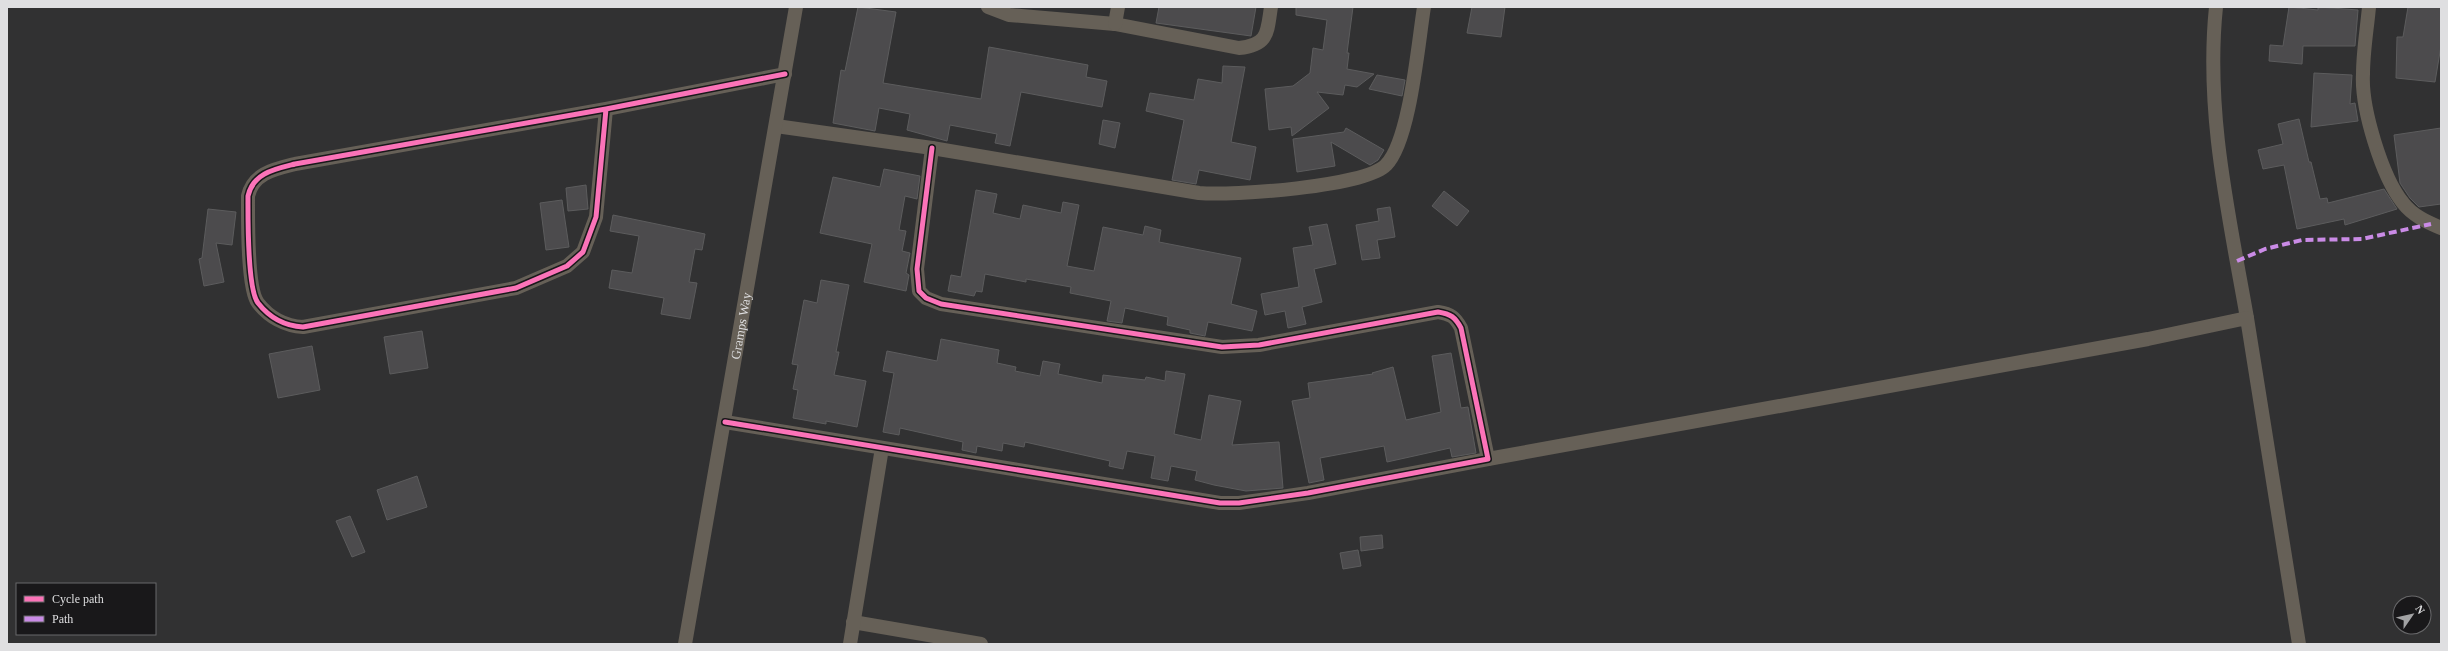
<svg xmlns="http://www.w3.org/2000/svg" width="2448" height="651" viewBox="0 0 2448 651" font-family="Georgia,serif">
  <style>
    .building { fill: #4c4b4d; stroke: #5c5c5d }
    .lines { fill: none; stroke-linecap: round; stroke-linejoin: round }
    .minor { stroke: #666057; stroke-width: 14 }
    .quiet { stroke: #ca8be6; stroke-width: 4; stroke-dasharray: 8 4; stroke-linecap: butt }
    .cycleway-casing { stroke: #19181a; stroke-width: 8 }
    .cycleway { stroke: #fb73b8; stroke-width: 5 }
    .labels { text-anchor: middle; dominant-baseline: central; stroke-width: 3; stroke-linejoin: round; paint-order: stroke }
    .street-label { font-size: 13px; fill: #dfdfe1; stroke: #19181a }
  </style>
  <rect width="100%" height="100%" fill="#313132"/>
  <path class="building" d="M858,7L896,12L883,83L981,99L989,47L1088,65L1086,77L1107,81L1102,107L1021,92L1010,146L995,143L997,134L950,125L947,141L907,130L910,114L879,108L875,131L833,123L841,70L845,71Z
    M1159,7H1256L1251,36L1156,23Z
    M1296,7H1353L1347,53H1349L1347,69L1374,74L1357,87L1345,85L1343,95L1317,92L1329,108L1292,136L1291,127L1269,130L1265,89L1293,86L1310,73L1313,48L1323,50L1327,20L1296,15Z
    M1472,7H1505L1501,37L1467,33Z
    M2289,7L2318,10V7L2358,10L2355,46H2303L2302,64L2269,61L2270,45L2283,46Z
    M2408,7H2441V46L2435,82L2396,78L2397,37H2403Z
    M1223,66L1245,67L1231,142L1256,147L1250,180L1199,170L1196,184L1172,180L1184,120L1146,111L1150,93L1194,100L1198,79L1222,83Z
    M2314,73L2352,75L2350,104L2355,103L2358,121L2311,127Z
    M1377,75L1405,80L1402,96L1369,89Z
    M2299,119L2309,162H2311L2320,199L2327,198L2328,203L2384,189L2397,209L2345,225L2344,219L2297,229L2284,165L2263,169L2258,150L2283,144L2278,124Z
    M1103,120L1120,123L1115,148L1099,144Z
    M1346,128L1384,150L1378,160L1370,165L1331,142L1335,166L1297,172L1293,139L1344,132Z
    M2441,128V204L2419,207L2410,198L2400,183L2394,135Z
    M884,169L920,176L917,199L905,196L899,230L906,231L902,251L910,253L906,273L909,275L906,291L864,282L872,244L820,233L833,177L880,187Z
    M586,185L588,209L568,211L566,188Z
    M976,190L997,194L993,213L1020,219L1023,205L1061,213L1063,202L1079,205L1067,266L1094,271L1103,227L1143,235L1145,226L1161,230L1159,242L1241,258L1231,304L1257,311L1252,331L1208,322L1205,336L1190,333V330L1167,325L1168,317L1125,308L1122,323L1107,321L1111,301L1070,293L1071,287L1026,279V282L985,274L982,292L976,291L974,296L948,291L951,275L961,277Z
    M1444,191L1469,211L1457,226L1432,206Z
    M562,200L569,247L546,250L540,203Z
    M1390,207L1395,237L1377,240L1380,258L1362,260L1356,225L1379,221L1377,209Z
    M208,209L236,212L232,245L216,243L224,282L204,286L199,259L202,258Z
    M613,215L705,234L702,250L695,249L689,282L697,283L690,319L661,314L664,298L609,288L612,270L632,273L639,236L610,231Z
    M1327,224L1336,264L1314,269L1322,302L1302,307L1306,324L1288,328L1285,311L1265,315L1261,294L1299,287L1293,248L1313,245L1309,227Z
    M821,280L849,285L836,352H839L834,375L866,381L857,427L826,421V424L793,418L798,390L793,389L798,365L792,364L804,300L817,303Z
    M422,331L428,368L390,374L384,337Z
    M941,339L999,350L997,363L1016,367L1015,371L1040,376L1043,361L1060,364L1058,374L1102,383L1103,375L1145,380L1146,377L1165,381L1166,371L1185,374L1174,434L1201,440L1209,395L1241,401L1232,445L1279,442L1283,488L1246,491L1214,485L1195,480L1197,471L1171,466L1168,481L1151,478L1155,456L1127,451L1123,469L1109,466L1110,461L1025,442L1024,447L1003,443L1002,451L977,446L976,453L962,450L963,442L900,428L899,435L883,432L894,373L883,371L887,351L937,361Z
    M312,346L320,390L278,398L269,354Z
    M1451,353L1461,408L1468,407L1476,453L1452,457L1450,448L1387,462L1384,446L1320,458L1324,480L1309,483L1292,401L1310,398L1308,383L1373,374L1372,373L1393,367L1406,420L1441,412L1432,356Z
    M417,476L427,507L387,520L377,490Z
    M350,516L365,552L352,557L336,521Z
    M1382,535L1383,548L1361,551L1360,537Z
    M1358,550L1361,566L1343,569L1340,553Z"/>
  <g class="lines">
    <g class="minor">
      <path d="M988,7L1009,15L1115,24L1239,48C1269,45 1267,32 1271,7"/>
      <path d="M2216,7C2205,112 2229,215 2247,318"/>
      <path d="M2369,7C2367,29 2363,52 2363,74C2361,108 2382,177 2403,203C2413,216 2427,222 2441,228"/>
      <path d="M1115,24L1118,7"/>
      <path d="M606,109L596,217L583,252L567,266L516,288L303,327C285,326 269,317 258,303C247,289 248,216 248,196C253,173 275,169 295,164L606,109L785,74"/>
      <path d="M776,126L932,148L1199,193C1231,196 1365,187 1386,165C1410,141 1418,44 1424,7"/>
      <path d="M725,422L1220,503H1239L1308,493L1488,459L1461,328C1455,317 1451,314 1438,312L1259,345L1222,347L941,304L926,298L919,291L917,269L932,148"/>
      <path d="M1488,459L2148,339L2247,318L2299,644"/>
      <path d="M853,622L981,644"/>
      <path id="s1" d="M685,644L796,7"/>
      <path d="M850,644L882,448"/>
    </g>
    <path class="quiet" d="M2237,261L2265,249L2302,240L2362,239L2431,224"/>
    <defs>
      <path id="cycleway" d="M606,109L596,217L583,252L567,266L516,288L303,327C285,326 269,317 258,303C247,289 248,216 248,196C253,173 275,169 295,164L606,109L785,74
        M725,422L1220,503H1239L1308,493L1488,459L1461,328C1455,317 1451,314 1438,312L1259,345L1222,347L941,304L926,298L919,291L917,269L932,148"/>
    </defs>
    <use href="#cycleway" class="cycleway-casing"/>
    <use href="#cycleway" class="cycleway"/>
  </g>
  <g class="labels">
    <g class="street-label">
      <text stroke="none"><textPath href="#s1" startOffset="323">Gramps Way</textPath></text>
    </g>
  </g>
  <rect width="2448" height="651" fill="none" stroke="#dfdfe1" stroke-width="16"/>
  <rect x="16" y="583" width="140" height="52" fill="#19181a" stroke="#68686a"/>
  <rect x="24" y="596" width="20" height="6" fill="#fb73b8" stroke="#68686a"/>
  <text x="52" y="603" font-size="12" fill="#dfdfe1">Cycle path</text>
  <rect x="24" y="616" width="20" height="6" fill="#ca8be6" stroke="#68686a"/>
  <text x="52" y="623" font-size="12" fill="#dfdfe1">Path</text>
  <g transform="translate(2412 615) rotate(56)"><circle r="19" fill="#19181a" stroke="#68686a"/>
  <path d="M0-3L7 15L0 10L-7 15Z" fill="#a2a2a4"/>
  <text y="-6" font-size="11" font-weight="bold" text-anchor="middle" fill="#dfdfe1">N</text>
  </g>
</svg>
